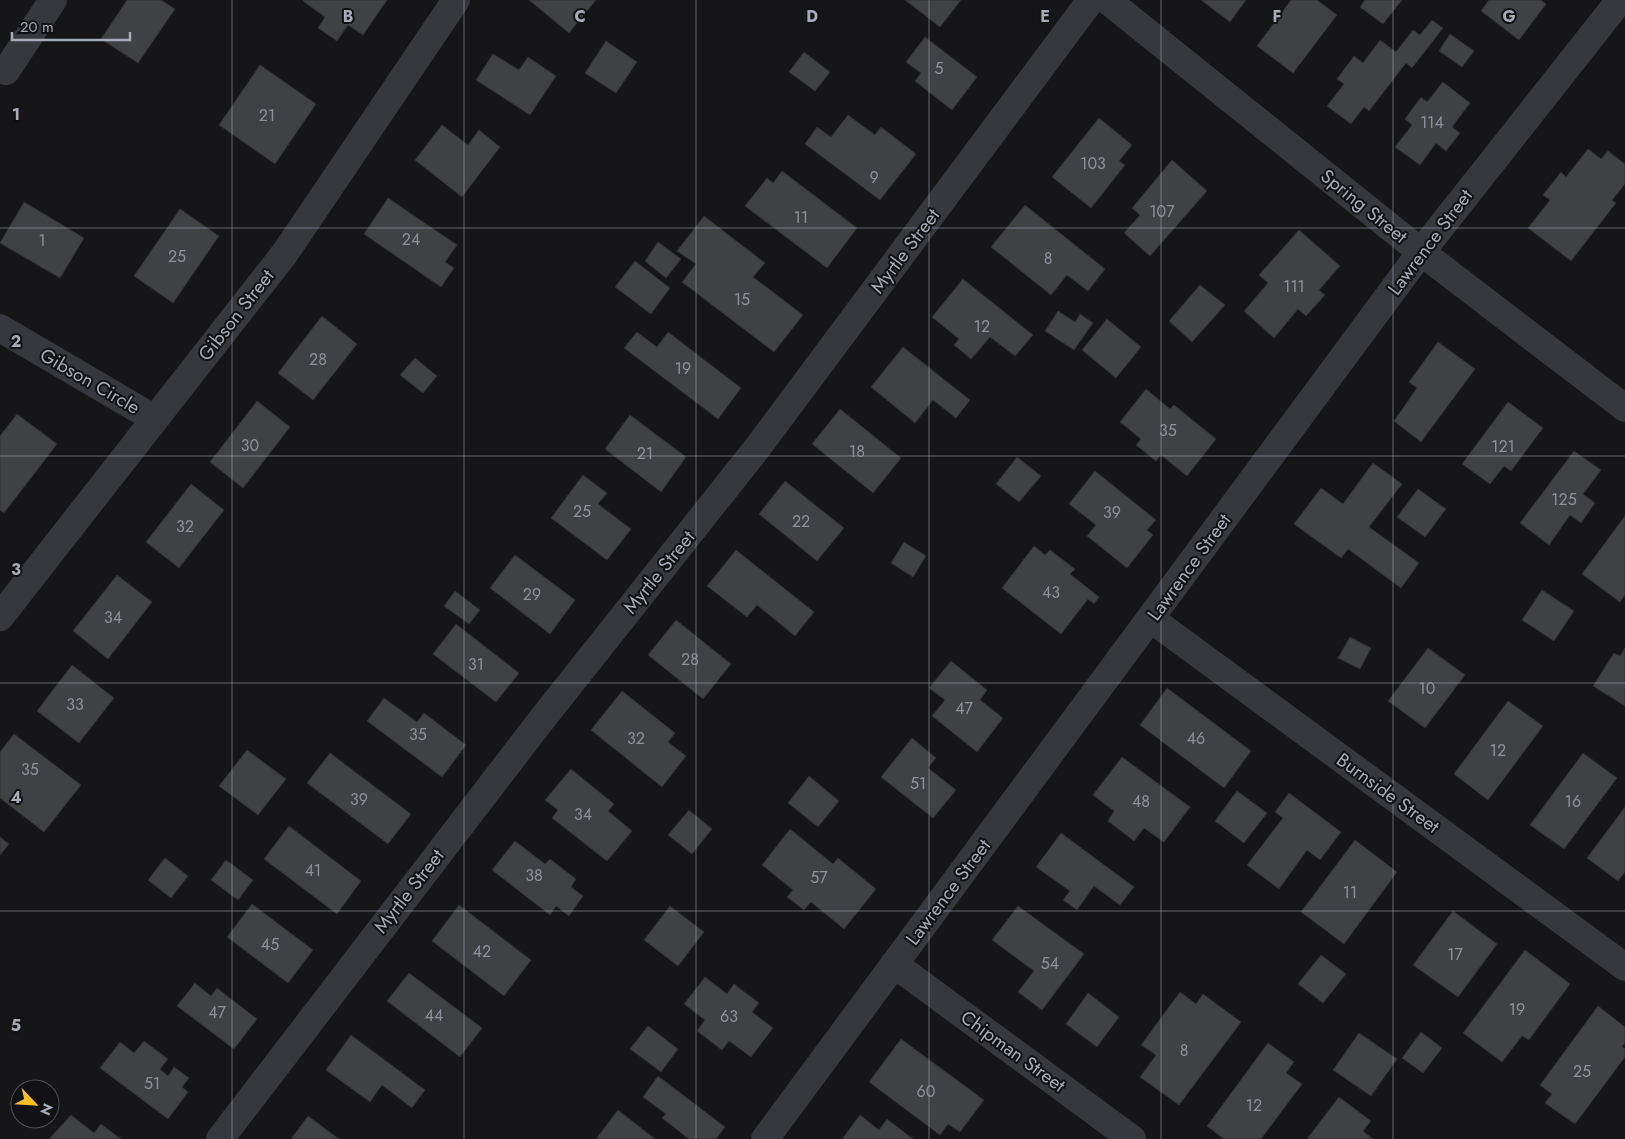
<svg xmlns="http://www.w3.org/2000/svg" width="1625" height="1139" viewBox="0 0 1625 1139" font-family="Jost,sans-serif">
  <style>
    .building { fill: #404145; stroke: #303034 }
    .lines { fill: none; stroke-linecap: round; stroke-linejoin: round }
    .minor { stroke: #37373e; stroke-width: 28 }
    .tertiary { stroke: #37373e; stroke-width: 28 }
    .grid { fill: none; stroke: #a7acb9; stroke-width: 1; stroke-opacity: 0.55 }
    .labels { text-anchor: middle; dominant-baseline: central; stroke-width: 4; stroke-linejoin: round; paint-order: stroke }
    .number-label { font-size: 16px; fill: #8d919c }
    .street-label { font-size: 19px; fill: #a7acb9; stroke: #111113 }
    .grid-label { font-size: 16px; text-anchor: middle; font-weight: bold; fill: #a7acb9; stroke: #111113; stroke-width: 4; stroke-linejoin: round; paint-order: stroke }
  </style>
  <rect width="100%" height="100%" fill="#161618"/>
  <path class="building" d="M127,0H161L175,9L138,63L101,39Z
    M303,0H387L363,35L348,25L337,41L318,28L325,17L303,1Z
    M529,0H596L569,33Z
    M905,0H961L940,27Z
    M1201,0H1246L1230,22Z
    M1291,0H1317L1337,15L1293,73L1257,46Z
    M1365,0H1402L1383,24L1360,7Z
    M1489,0H1541L1546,4L1519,40L1481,11Z
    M1432,20L1443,28L1412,68L1406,63L1369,111L1364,107L1351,124L1327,106L1344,84L1337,79L1354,56L1363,63L1380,40L1396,52L1413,30L1420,35Z
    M1450,34L1474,51L1462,67L1439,51Z
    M925,37L977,77L952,110L915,81L921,73L906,62Z
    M606,41L637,62L616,93L585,73Z
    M804,52L830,72L815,91L789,72Z
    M493,54L519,70L528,57L556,76L530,115L476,80Z
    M260,65L316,104L275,164L219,125Z
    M1443,82L1470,103L1452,127L1460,133L1446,151L1436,143L1420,165L1395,147L1412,125L1405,119L1421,97L1427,102Z
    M848,115L875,135L881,127L916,154L880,200L805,144L817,127L831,137Z
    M1099,118L1132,145L1119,161L1125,165L1091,208L1052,177Z
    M442,125L468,145L479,130L500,147L462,197L415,160Z
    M1588,149L1601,159L1608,151L1625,164V184L1612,200L1616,203L1571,261L1528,228L1550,200L1543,195L1561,172L1566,177Z
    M1172,160L1207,191L1150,256L1124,233L1140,215L1132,208Z
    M782,171L857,228L827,268L745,206L767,178L773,183Z
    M388,198L457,245L445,262L454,268L441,287L364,234Z
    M24,202L84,238L60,278L0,243Z
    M1025,205L1105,269L1088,291L1067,275L1051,295L991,247Z
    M180,209L219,236L173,303L134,276Z
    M704,216L765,263L753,277L803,315L774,352L682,282L696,264L677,251Z
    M1299,230L1340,266L1319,290L1325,295L1306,316L1298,309L1274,338L1244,311L1268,283L1259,275Z
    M658,242L681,259L666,278L645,261Z
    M635,261L670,288L651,314L615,287Z
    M963,279L1033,335L1015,356L990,337L971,359L954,345L959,339L932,317Z
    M1200,285L1225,305L1192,342L1169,321Z
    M1058,311L1075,322L1080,314L1093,323L1074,350L1045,331Z
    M322,316L357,344L313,400L278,373Z
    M1107,319L1141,347L1116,378L1082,350Z
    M637,332L657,347L668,332L741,388L718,419L624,348Z
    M1438,342L1475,369L1421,442L1394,421L1417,388L1409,382Z
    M903,347L970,400L956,418L933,400L915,423L871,387Z
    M415,358L437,376L423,393L400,375Z
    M1146,389L1170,409L1174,405L1216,439L1187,476L1161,455L1156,461L1136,445L1141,439L1120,422Z
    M257,401L290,427L243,488L210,462Z
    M1508,402L1543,428L1511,471L1504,466L1490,484L1462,464Z
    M840,409L901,458L873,493L812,444Z
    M17,414L57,444L4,513L0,510V436Z
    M630,415L686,457L661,492L605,449Z
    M1574,451L1601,470L1583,494L1595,503L1581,523L1570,515L1549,545L1520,523Z
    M1017,457L1041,476L1019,502L996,484Z
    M1373,463L1402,484L1369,527L1419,563L1401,588L1348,549L1341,558L1294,524L1321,488L1343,504Z
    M1095,471L1156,520L1147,530L1153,535L1127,568L1087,536L1096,525L1069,504Z
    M583,475L607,493L598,504L631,529L607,560L551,518Z
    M785,481L844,528L817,561L759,514Z
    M191,484L224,510L179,568L146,542Z
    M1418,489L1446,509L1425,537L1397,517Z
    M1625,516V595L1620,602L1582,574Z
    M904,542L926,556L913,577L891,563Z
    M1034,546L1045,555L1050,550L1075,569L1070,574L1099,597L1094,604L1088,599L1061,634L1002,588Z
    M736,550L814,612L795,636L757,605L747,617L707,586Z
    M515,555L575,600L550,634L490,588Z
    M117,575L152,602L108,659L73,631Z
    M1542,590L1574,611L1554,641L1522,620Z
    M455,591L480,610L469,624L444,606Z
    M676,620L731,664L703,699L648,655Z
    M456,624L519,673L496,702L433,654Z
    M1350,637L1371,648L1360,669L1338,658Z
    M1428,648L1465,675L1425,728L1388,701Z
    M1625,648V706L1593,686L1614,653L1620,656Z
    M951,661L987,690L980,700L1003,718L977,752L932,716L945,700L929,688Z
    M72,665L114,698L79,743L37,711Z
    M1167,688L1251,751L1224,788L1140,725Z
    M622,691L675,733L668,742L686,756L662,787L591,730Z
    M384,698L417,722L424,713L466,745L442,777L367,721Z
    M1508,701L1543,726L1488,800L1454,774Z
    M14,734L81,785L44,832L0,798V752Z
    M912,738L936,758L928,768L956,790L933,818L881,777Z
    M247,750L286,779L258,815L219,786Z
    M330,753L411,814L388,844L307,783Z
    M1583,753L1617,778L1564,849L1530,825Z
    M1122,757L1190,807L1164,842L1144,828L1134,841L1108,821L1114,811L1093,795Z
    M571,769L614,804L608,811L632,831L607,861L552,818L558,810L545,800Z
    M809,776L839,801L818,827L788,803Z
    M1237,791L1267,813L1244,843L1215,821Z
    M1289,793L1341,832L1320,860L1307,850L1279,889L1247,865L1283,818L1275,812Z
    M1625,807V872L1618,881L1587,858Z
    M689,810L712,829L692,854L668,835Z
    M289,826L361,881L337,914L264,859Z
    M790,829L833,864L838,858L876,889L844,929L811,902L804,910L787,897L793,890L762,865Z
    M1061,833L1134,887L1120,905L1094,886L1077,910L1063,900L1070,891L1036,867Z
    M0,837L9,844L0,855Z
    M1355,840L1397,872L1344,944L1301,912Z
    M515,841L545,864L550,859L576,879L571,887L583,896L569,916L556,906L550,915L492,870Z
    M165,858L188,876L171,898L148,880Z
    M226,860L253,880L238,900L211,880Z
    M252,904L313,950L288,983L227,937Z
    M459,905L531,960L504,996L432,941Z
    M670,906L704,932L678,966L644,940Z
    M1018,906L1084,954L1042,1010L1018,992L1034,971L992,940Z
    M1453,911L1497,944L1458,997L1413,965Z
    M1525,950L1570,984L1529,1040L1522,1036L1502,1062L1463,1033Z
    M1321,955L1346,974L1323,1003L1298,984Z
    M409,973L482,1028L460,1057L387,1001Z
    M705,977L727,994L734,984L759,1003L752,1012L773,1028L751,1057L729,1041L722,1050L697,1031L705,1020L684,1004Z
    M195,983L211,996L217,988L257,1019L234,1049L177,1006Z
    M1180,992L1196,1004L1203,994L1241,1022L1179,1105L1140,1077L1156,1055L1141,1045Z
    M1088,993L1119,1017L1097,1047L1066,1024Z
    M1598,1006L1625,1027V1042L1622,1047L1625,1049V1057L1575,1124L1545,1103L1552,1094L1540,1085Z
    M648,1026L678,1049L661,1072L630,1049Z
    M1421,1032L1442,1048L1423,1073L1402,1058Z
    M1359,1033L1397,1059L1371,1096L1333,1070Z
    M351,1035L425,1090L412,1108L382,1085L370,1102L326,1070Z
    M901,1039L984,1100L960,1132L948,1124L940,1135L869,1082Z
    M144,1041L168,1059L160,1069L168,1076L174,1067L189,1078L182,1087L188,1092L168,1119L100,1068L120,1042L134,1053Z
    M1268,1043L1294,1062L1286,1073L1302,1084L1261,1139H1224L1207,1126Z
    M658,1076L725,1127L716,1139H689L662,1118L666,1114L643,1097Z
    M1339,1097L1371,1121L1363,1131L1373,1139H1307Z
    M618,1110L655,1139H596Z
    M71,1115L94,1133L101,1124L121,1139H49Z
    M860,1115L879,1130L887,1119L913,1139H842Z
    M308,1116L339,1139H291Z"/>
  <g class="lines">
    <path class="minor" d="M6,71L53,0
      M0,328L155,419
      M0,617L285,253L456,0
      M1151,619L1625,967
      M894,964L1132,1139
      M765,1139L1421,252L1620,0"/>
    <path class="tertiary" d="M1107,0L1421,252L1625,408
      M220,1139L539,723L758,447L1091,0"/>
  </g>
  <path class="grid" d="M232,0V1139M464,0V1139M696,0V1139M929,0V1139M1161,0V1139M1393,0V1139M0,228H1625M0,456H1625M0,683H1625M0,911H1625"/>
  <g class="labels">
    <g class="number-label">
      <text x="939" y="68">5</text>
      <text x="267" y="115">21</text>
      <text x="1432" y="122">114</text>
      <text x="1093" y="163">103</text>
      <text x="874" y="177">9</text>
      <text x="1162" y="211">107</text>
      <text x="801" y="217">11</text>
      <text x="411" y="239">24</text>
      <text x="42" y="240">1</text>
      <text x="177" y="256">25</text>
      <text x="1048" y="258">8</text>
      <text x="1294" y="286">111</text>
      <text x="742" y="299">15</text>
      <text x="982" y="326">12</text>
      <text x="318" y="359">28</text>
      <text x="683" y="368">19</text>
      <text x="1168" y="430">35</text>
      <text x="250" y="445">30</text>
      <text x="1503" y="446">121</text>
      <text x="857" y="451">18</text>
      <text x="645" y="453">21</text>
      <text x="1564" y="499">125</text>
      <text x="582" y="511">25</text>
      <text x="1112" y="512">39</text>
      <text x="801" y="521">22</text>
      <text x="185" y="526">32</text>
      <text x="1051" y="592">43</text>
      <text x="532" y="594">29</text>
      <text x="113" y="617">34</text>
      <text x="690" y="659">28</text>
      <text x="476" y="664">31</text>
      <text x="1427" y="688">10</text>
      <text x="75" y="704">33</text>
      <text x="964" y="708">47</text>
      <text x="418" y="734">35</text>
      <text x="636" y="738">32</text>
      <text x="1196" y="738">46</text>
      <text x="1498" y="750">12</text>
      <text x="30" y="769">35</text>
      <text x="918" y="783">51</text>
      <text x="359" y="799">39</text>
      <text x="1141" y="801">48</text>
      <text x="1573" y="801">16</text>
      <text x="583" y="814">34</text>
      <text x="313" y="870">41</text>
      <text x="534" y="875">38</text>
      <text x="819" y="877">57</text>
      <text x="1350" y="892">11</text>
      <text x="270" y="944">45</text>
      <text x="482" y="951">42</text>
      <text x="1455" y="954">17</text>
      <text x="1050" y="963">54</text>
      <text x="1517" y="1009">19</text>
      <text x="217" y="1012">47</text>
      <text x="434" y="1015">44</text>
      <text x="729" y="1016">63</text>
      <text x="1184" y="1050">8</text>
      <text x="1582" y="1071">25</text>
      <text x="152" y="1083">51</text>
      <text x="926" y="1091">60</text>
      <text x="1254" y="1105">12</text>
    </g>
    <g class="street-label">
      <text transform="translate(1364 206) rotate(39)">Spring Street</text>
      <text transform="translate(1430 242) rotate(-53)">Lawrence Street</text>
      <text transform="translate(905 251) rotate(-53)">Myrtle Street</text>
      <text transform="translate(236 315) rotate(-52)">Gibson Street</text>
      <text transform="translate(90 381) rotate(30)">Gibson Circle</text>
      <text transform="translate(1189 567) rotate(-54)">Lawrence Street</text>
      <text transform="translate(659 572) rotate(-51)">Myrtle Street</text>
      <text transform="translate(1388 793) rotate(36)">Burnside Street</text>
      <text transform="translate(409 891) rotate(-52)">Myrtle Street</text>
      <text transform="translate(948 892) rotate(-53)">Lawrence Street</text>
      <text transform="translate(1013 1051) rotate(36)">Chipman Street</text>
    </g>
  </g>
  <g class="grid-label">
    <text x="348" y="22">B</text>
    <text x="580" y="22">C</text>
    <text x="812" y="22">D</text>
    <text x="1045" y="22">E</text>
    <text x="1277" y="22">F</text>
    <text x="1509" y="22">G</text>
    <text x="16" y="120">1</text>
    <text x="16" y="347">2</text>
    <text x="16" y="575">3</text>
    <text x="16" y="803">4</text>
    <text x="16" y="1031">5</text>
  </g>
  <g transform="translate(35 1104) rotate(115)"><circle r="24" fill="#111113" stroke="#4d4f55"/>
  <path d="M0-4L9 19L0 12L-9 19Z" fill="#ffbf27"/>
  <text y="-8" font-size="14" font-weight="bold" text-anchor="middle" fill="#a7acb9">N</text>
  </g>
  <path d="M12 32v8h118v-8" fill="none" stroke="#a7acb9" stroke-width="2.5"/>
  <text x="20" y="32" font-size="15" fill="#a7acb9" stroke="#111113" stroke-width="4" paint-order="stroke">20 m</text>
</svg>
